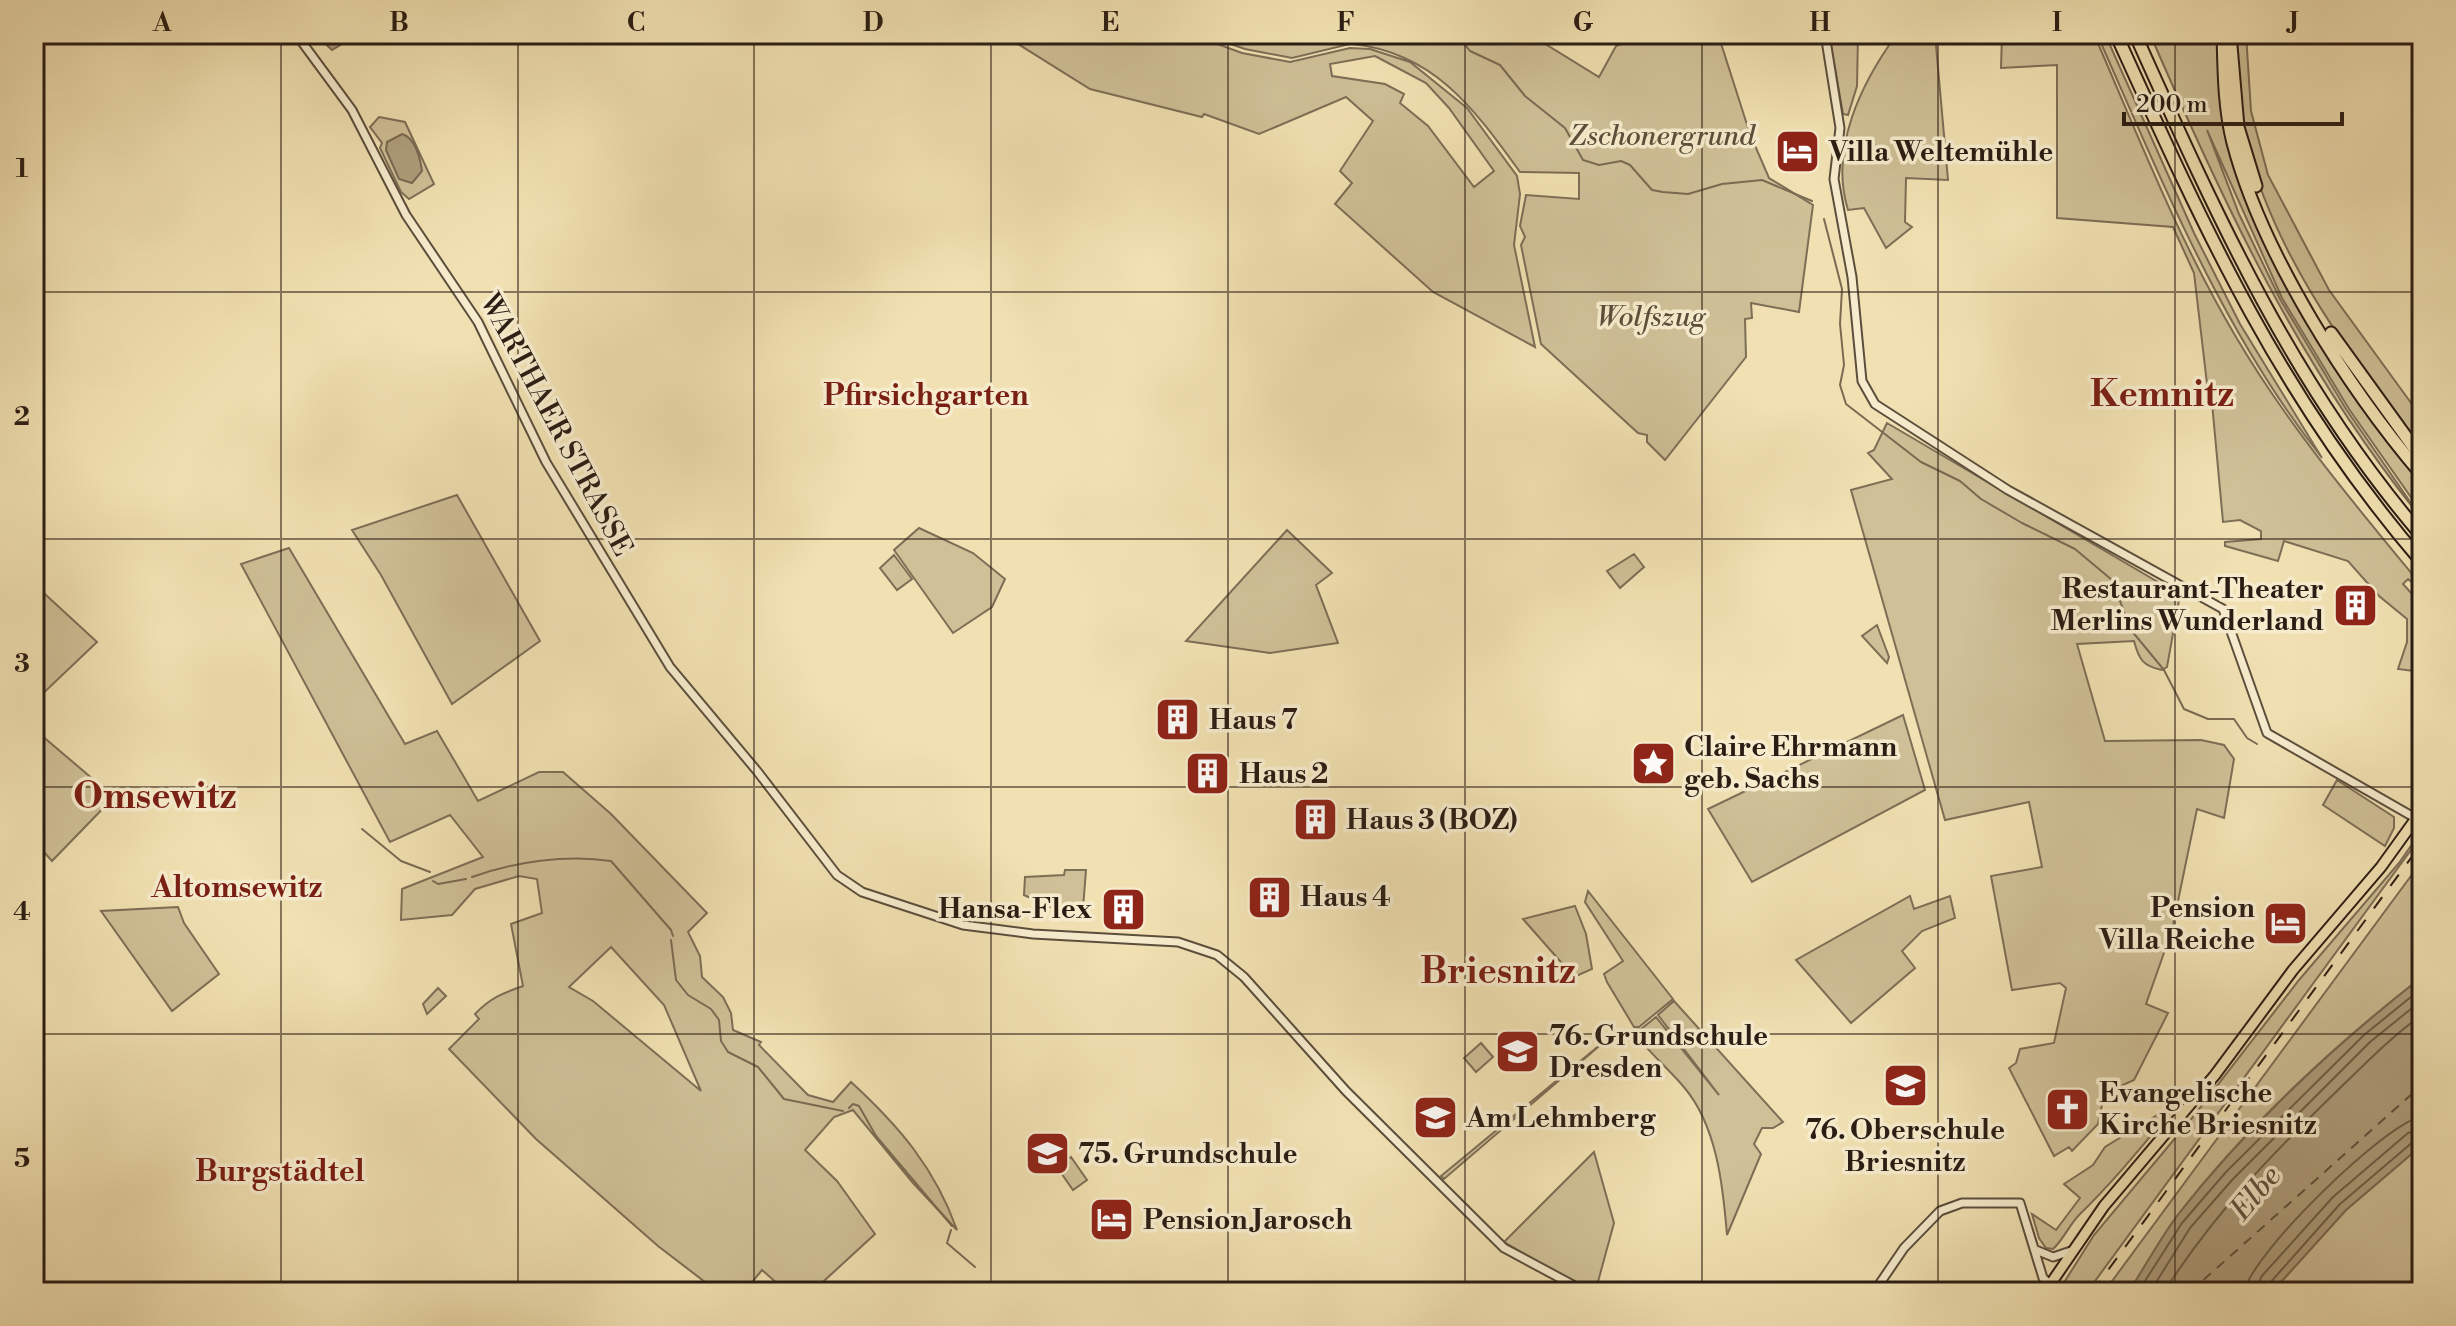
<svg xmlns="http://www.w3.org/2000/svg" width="2456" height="1326" viewBox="0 0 2456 1326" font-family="'Libre Bodoni',serif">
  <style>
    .green { fill: #cfc097; stroke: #7d6e56; stroke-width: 2; fill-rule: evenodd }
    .water { fill: #ae9e7c; stroke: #7a6a52; stroke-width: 2 }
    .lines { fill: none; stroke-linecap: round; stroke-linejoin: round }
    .shore { stroke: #6c5e48; stroke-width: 2 }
    .stream { stroke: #7a6a52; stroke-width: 2 }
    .ferry { stroke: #5f513e; stroke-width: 2; stroke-dasharray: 10 8; stroke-linecap: butt }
    .minor-casing { stroke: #5c4e3c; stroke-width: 11 }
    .major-casing { stroke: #2b1d14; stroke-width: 13 }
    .highway-casing { stroke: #2b1d14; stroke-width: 15 }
    .minor { stroke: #f6eccd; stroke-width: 7 }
    .major { stroke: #f1e1b2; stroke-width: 9 }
    .highway { stroke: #f1e1b2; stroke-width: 11 }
    .rail { stroke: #2b1d14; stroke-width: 2; stroke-dasharray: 14 14; stroke-linecap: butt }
    .grid { fill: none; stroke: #2b1d14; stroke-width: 2; stroke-opacity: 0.55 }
    .labels { text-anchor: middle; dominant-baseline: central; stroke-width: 7; stroke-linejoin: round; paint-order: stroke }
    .park-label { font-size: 28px; font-style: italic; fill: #5c4e3b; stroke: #f6eccd }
    .poi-label { font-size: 28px; font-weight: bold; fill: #2b1d14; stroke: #f6eccd; text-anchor: start }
    .street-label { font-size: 28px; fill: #2b1d14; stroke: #f6eccd }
    .neighbourhood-label { font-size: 30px; font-weight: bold; fill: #7a1f14; stroke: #f6eccd }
    .water-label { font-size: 30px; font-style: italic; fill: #5f513e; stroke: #f6eccd }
    .district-label { font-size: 36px; font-weight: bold; fill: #7a1f14; stroke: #f6eccd }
    .neatline { fill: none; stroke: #2b1d14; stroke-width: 3 }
    .grid-label { font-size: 26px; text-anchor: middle; font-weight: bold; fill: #2b1d14 }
  </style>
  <rect width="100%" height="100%" fill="#f1e1b2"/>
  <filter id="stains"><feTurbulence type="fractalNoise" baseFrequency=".0025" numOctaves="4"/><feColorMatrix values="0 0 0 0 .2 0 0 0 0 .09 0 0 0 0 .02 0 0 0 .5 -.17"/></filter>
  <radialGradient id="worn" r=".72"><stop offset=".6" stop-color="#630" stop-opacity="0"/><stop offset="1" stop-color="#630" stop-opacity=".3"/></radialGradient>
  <path class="green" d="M1002,34H1190L1242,53L1290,62L1350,48L1370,49L1410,62L1467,108L1517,176L1520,194L1514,245L1535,347L1433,292L1335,204L1352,183L1340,171L1373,121L1346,97L1259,134L1204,114L1202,117L1090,89ZM1375,56L1426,83L1449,108L1494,171L1474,187L1428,126L1400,103L1404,94L1385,84L1332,76L1330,64Z
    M1202,34H1352L1350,44L1292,58L1245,49Z
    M1355,34H1529L1599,77L1616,46L1650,34H1674L1678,39L1695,34H1718L1750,134L1769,178L1813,205L1799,312L1751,303L1752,318L1745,319L1746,357L1665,460L1647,442V435L1638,433L1541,344L1521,245L1525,237L1520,226L1526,195L1579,199V173L1520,172C1475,110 1435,53 1353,44Z
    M1829,34H1858L1857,86L1848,115L1843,114Z
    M1897,34H1935L1948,180L1906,178L1905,222L1912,227L1886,248L1864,208L1848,210C1829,149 1861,83 1897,34Z
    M2002,34H2094C2138,136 2179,241 2236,337C2289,427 2356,506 2422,586V591L2408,579L2403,584L2422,605V672L2398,669L2407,642V619L2379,596L2348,561L2284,541L2278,561L2225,546V542L2261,539V531L2240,520L2223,522L2211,392H2208L2194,273L2173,227L2057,218V65L2001,68Z
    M2097,34H2105L2194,233L2240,324L2322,458C2222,331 2162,181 2097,34Z
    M2150,34H2217L2220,89L2273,253L2422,485V513L2349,409L2282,298L2207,130L2239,214L2280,299L2346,409L2422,519C2300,368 2226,209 2150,34Z
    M2234,34H2246L2251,111L2268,175L2329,290L2422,418V452C2353,358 2276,260 2247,144C2238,108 2237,71 2234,34Z
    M379,117L405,122L434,184L409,199L401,192L380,148L382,143L370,127Z
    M1887,423L2180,595L2167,667L2162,670C2143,666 2139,660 2134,641L2077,644L2105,741L2201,740L2224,745L2234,759L2224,818L2197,809L2172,930L2146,1004L2168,1013L2134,1080L2114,1089L2102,1105L2098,1124L2072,1151L2069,1147L2054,1156L2009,1068L2016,1063L2020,1049L2054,1043L2066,988L2060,983L2012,990L1991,876L2042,867L2029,802L1945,820L1851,490L1892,479L1868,453L1874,450Z
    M457,495L540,641L452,704L381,575L352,530Z
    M919,528L973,553L1005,579L992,607L953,633L894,550Z
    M1287,530L1332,573L1316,585L1338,643L1270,653L1186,641Z
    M289,548L405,744L437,731L478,801L539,772H563L611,814L707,913L688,932L700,956L702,977L723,997L731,1013L733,1030L761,1042L759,1045L808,1095L833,1102L851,1082C899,1126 935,1168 957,1230L913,1183L853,1110L834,1117L805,1150L837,1181L875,1234L812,1292H787L762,1270L744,1292H718L658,1246L536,1139L449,1049L479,1019L475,1014C490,998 503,993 523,986L511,924L542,913L537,879L519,876L475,889L452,915L401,920L402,889L483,857L450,815L390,842L241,564ZM611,947L664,1005L701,1091L593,1001L569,987Z
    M1634,554L1644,567L1620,588L1607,571Z
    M894,555L912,579L897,590L880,568Z
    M34,584L97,642L34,702Z
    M1877,625L1889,657L1887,663L1862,636Z
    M1903,715L1925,790L1752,882L1708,809Z
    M34,729L114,797L52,861L34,841Z
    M2337,780L2394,817V828L2385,846L2323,805Z
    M2422,830V835L2087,1292H2058L2094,1235L2192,1118L2299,980L2399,863Z
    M2422,861V977C2335,1044 2244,1129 2177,1216C2160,1239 2146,1265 2131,1289L2104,1292Z
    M1065,870H1086L1083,908L1055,909L1024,895L1025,877L1064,875Z
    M1588,891L1673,999L1639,1027H1634L1607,982L1604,974L1623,961L1585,902Z
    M1910,896L1914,909L1950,896L1955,918L1922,931L1902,951L1915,968L1851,1023L1796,960Z
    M1575,906L1586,934L1592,969L1574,977L1523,919Z
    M178,907L184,923L219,974L172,1011L101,911Z
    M438,988L446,996L427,1014L423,1004Z
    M1674,1001L1783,1122L1773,1128H1762L1754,1144L1761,1154L1727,1235C1723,1186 1717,1125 1683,1086C1667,1067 1647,1051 1632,1030L1641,1029L1656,1017L1719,1095L1658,1015Z
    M1618,1030L1444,1179L1441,1176Z
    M1481,1043L1493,1057L1476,1072L1464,1058Z
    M2180,1101C2148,1139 2116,1179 2080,1214C2069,1225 2064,1239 2053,1249L2046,1248L2039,1238L2032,1214L2056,1230L2080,1198L2064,1184L2093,1165L2105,1147Z
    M2422,1145V1292H2272L2346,1210Z
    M1594,1152L1614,1223L1596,1289L1571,1281L1504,1242Z
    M1071,1157L1087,1180L1073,1190L1057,1167Z"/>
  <path class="water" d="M315,34H357V35L332,50Z
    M402,134C416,138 420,158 422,171L412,183L399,179L386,150L387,142Z
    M2422,977V1145L2346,1210L2272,1292H2118L2131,1288C2146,1265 2160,1239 2177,1216C2246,1128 2334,1046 2422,977Z"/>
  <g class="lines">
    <path class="shore" d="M2138,1292L2182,1223L2226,1172L2364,1035L2422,988
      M2150,1292L2190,1228L2233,1179L2370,1042L2422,1000
      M2164,1292C2215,1212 2272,1154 2340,1088C2366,1063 2392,1036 2422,1015
      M2245,1292C2246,1259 2389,1119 2422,1117
      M2257,1292L2261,1277L2333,1197L2408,1133L2422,1129
      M2267,1292L2269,1284L2340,1204L2414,1141L2422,1140"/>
    <path class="stream" d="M1438,34L1462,41L1470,51L1500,65L1525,96L1565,128L1583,160L1599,165L1621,161L1630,165L1652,190L1663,192L1688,194L1722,184L1762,180L1812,201
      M1824,219L1842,289L1840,324L1844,365L1840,385L1846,404L1921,462L1960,481L1981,499L2022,523L2075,549L2112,580L2131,630L2164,670L2184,709L2208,719H2234L2247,738L2257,744
      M362,829L401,861L430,872
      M472,877C514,862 566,854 611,861L671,930L673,936
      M433,881L438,884L466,879
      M671,940L676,980L688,995L711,1009L719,1020L721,1041L728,1052L758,1067L784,1099L843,1111
      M849,1108L853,1104L859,1106L876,1136L952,1226
      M951,1230L947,1243L975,1267"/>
    <path class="ferry" d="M2190,1292L2422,1085"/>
    <defs>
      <path id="minor" d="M296,34L352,110L406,215L478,322L546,462L670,667L757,771L837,875L862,892L963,925L1033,934L1178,942L1217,955L1244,977L1346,1091L1504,1248L1586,1292
        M1825,34L1840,128L1834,179L1852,277L1862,381L1875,404L2008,490L2223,609L2267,733L2417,819
        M2036,1250L2053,1257L2071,1251
        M1874,1292L1904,1248L1940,1211L1962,1203H2020L2043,1278L2050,1284"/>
      <path id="major" d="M2045,1292L2104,1206L2215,1075L2293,970L2381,867L2422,810"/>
      <path id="highway" d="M2116,34C2205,230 2280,397 2422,562
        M2135,34C2216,214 2292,385 2422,536
        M2223,34C2224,71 2224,107 2233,143C2262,254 2348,388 2422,475
        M2230,34L2238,127L2256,186
        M2331,333L2422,459"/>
    </defs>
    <use href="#minor" class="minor-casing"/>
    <use href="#major" class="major-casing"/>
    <use href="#highway" class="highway-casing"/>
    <use href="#minor" class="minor"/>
    <use href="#major" class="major"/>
    <use href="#highway" class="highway"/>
    <path class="rail" d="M2092,1292L2422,843"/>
  </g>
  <path class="grid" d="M281,34V1292M518,34V1292M754,34V1292M991,34V1292M1228,34V1292M1465,34V1292M1702,34V1292M1938,34V1292M2175,34V1292M34,292H2422M34,539H2422M34,787H2422M34,1034H2422"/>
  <defs>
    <symbol id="hotel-square" viewBox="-11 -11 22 22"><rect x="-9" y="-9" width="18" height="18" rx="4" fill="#8f2418" stroke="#f6eccd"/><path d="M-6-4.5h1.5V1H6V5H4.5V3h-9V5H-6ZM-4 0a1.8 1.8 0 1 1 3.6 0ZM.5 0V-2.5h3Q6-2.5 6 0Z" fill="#fff"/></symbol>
    <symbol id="building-square" viewBox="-11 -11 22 22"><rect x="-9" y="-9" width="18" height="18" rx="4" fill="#8f2418" stroke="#f6eccd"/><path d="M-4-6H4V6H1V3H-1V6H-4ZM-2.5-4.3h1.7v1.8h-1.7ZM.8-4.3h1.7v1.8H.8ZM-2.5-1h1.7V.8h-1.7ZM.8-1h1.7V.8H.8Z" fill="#fff"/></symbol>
    <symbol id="sight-square" viewBox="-11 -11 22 22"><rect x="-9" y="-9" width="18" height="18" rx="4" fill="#8f2418" stroke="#f6eccd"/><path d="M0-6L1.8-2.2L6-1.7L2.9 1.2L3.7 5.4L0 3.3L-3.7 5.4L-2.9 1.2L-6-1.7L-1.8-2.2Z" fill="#fff"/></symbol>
    <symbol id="school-square" viewBox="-11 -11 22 22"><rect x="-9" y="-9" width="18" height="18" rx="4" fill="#8f2418" stroke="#f6eccd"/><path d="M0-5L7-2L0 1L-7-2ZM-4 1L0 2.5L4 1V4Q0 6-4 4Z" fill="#fff"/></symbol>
    <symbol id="church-square" viewBox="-11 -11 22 22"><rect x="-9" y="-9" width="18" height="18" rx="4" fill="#8f2418" stroke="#f6eccd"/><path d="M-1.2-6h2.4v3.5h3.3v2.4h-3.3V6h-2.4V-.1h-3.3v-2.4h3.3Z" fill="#fff"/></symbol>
  </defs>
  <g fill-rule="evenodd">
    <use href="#hotel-square" x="1772" y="126" width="51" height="51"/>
    <use href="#building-square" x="2330" y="580" width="51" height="51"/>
    <use href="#building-square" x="1152" y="694" width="51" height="51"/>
    <use href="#sight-square" x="1628" y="738" width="51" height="51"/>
    <use href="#building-square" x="1182" y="748" width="51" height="51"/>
    <use href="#building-square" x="1290" y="794" width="51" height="51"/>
    <use href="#building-square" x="1244" y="872" width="51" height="51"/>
    <use href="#building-square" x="1098" y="884" width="51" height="51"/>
    <use href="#hotel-square" x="2260" y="898" width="51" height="51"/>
    <use href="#school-square" x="1492" y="1026" width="51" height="51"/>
    <use href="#school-square" x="1880" y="1060" width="51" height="51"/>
    <use href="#church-square" x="2042" y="1084" width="51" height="51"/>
    <use href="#school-square" x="1410" y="1092" width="51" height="51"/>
    <use href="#school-square" x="1022" y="1128" width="51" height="51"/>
    <use href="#hotel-square" x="1086" y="1194" width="51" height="51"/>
  </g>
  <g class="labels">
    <g class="park-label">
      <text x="1662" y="136">Zschonergrund</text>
      <text x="1651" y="317">Wolfszug</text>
    </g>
    <g class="poi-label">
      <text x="1829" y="152">Villa Weltemühle</text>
      <text x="2324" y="589" text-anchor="end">Restaurant-Theater<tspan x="2324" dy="32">Merlins Wunderland</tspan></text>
      <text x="1209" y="720">Haus 7</text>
      <text x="1684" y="747">Claire Ehrmann<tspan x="1684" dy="32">geb. Sachs</tspan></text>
      <text x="1239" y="774">Haus 2</text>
      <text x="1346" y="820">Haus 3 (BOZ)</text>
      <text x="1300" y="897">Haus 4</text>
      <text x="2255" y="908" text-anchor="end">Pension<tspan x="2255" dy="32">Villa Reiche</tspan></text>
      <text x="1092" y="909" text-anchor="end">Hansa-Flex</text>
      <text x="1549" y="1036">76. Grundschule<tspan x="1549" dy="32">Dresden</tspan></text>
      <text x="2099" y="1093">Evangelische<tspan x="2099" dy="32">Kirche Briesnitz</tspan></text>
      <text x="1466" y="1118">Am Lehmberg</text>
      <text x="1905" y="1130" text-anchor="middle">76. Oberschule<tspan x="1905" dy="32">Briesnitz</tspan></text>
      <text x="1078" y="1154">75. Grundschule</text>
      <text x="1143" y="1220">Pension Jarosch</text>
    </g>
    <g class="street-label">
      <text transform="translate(556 425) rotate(62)">WARTHAER STRASSE</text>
    </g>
    <g class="neighbourhood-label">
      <text x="926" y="396">Pfirsichgarten</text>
      <text x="237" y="888">Altomsewitz</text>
      <text x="280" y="1172">Burgstädtel</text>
    </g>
    <g class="water-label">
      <text transform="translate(2256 1193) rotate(-50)">Elbe</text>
    </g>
    <g class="district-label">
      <text x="2162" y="395">Kemnitz</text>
      <text x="155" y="797">Omsewitz</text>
      <text x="1498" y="972">Briesnitz</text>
    </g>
  </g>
  <rect width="2456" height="1326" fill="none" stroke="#f1e1b2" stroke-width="88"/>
  <path d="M2124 112v12h218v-12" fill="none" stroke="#2b1d14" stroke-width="4"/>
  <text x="2136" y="112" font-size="24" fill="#2b1d14" stroke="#f6eccd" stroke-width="6" paint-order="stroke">200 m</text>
  <rect x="44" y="44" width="2368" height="1238" class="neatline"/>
  <g class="grid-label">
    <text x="162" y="31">A</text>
    <text x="399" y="31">B</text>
    <text x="636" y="31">C</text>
    <text x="873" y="31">D</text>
    <text x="1110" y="31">E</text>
    <text x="1346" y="31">F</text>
    <text x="1583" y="31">G</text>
    <text x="1820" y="31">H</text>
    <text x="2057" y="31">I</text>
    <text x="2294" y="31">J</text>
    <text x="22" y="177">1</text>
    <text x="22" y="425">2</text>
    <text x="22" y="672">3</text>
    <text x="22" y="920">4</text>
    <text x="22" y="1167">5</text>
  </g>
  <rect width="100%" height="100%" filter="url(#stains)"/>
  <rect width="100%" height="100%" fill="url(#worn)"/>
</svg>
